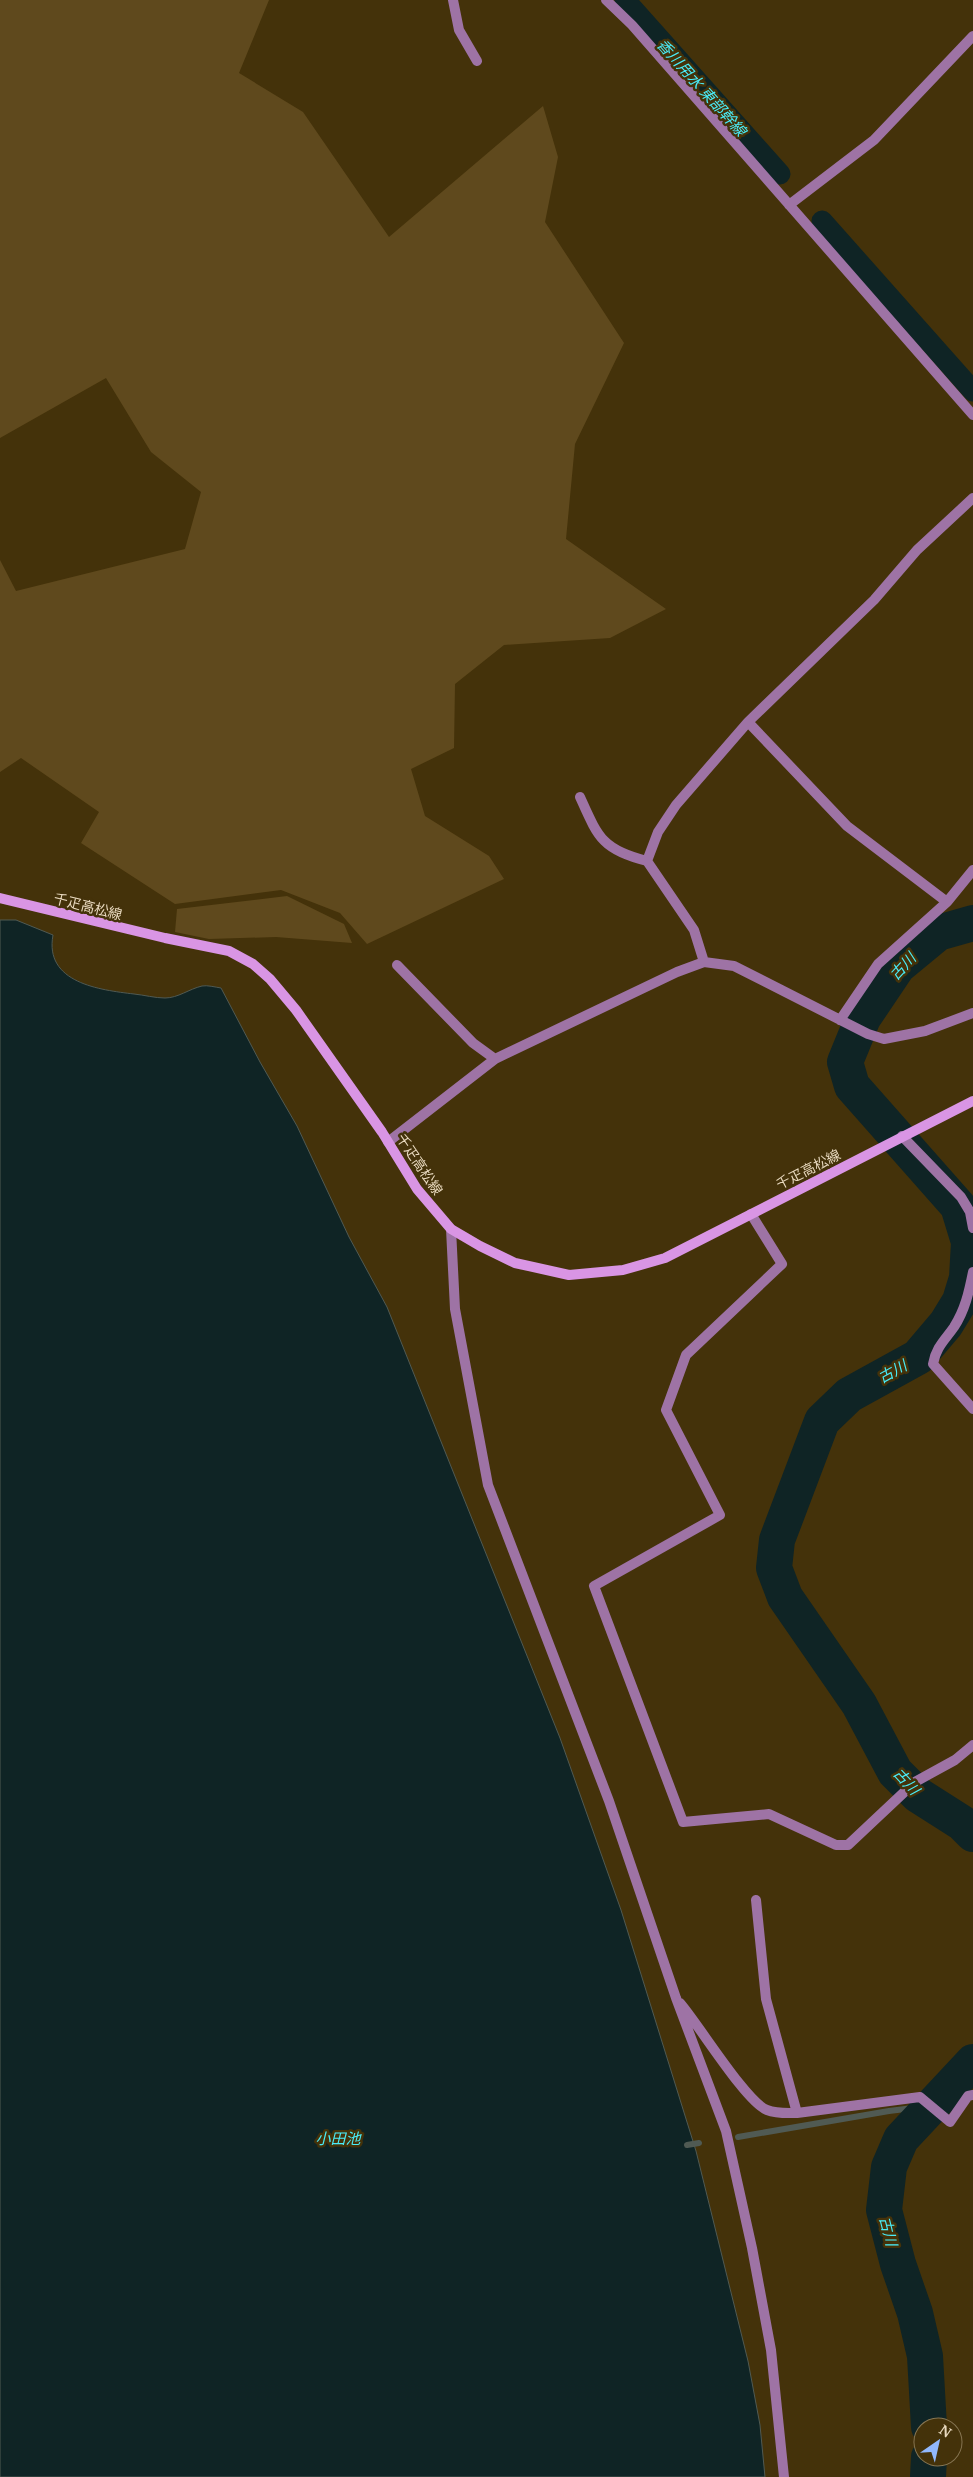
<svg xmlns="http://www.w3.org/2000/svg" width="973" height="2477" viewBox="0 0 973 2477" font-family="'Noto Serif','Noto Sans JP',serif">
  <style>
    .green { fill: #5f491d }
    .water { fill: #0f2425; stroke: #505a53 }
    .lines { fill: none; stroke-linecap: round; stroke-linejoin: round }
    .stream { stroke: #505a53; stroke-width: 6 }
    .canal { stroke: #0f2425; stroke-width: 21 }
    .river { stroke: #0f2425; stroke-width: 36 }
    .street { stroke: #9e73a5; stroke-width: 10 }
    .secondary { stroke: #d995e4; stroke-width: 10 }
    .labels { text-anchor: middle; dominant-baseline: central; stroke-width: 5; stroke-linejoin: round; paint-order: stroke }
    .street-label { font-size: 14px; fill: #e8d9bf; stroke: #44320a }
    .water-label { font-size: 15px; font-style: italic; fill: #49edf9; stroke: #44320a }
  </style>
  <rect width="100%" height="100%" fill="#44320a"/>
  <path class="green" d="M0,0H269L239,73L303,112L389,237L543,106L558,157L545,222L624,343L575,444L566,539L666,609L610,638L504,645L455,684L454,748L411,769L425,816L489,856L504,879L367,944L340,913L281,890L175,904L81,843L99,812L21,758L0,772V560L16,591L185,549L201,492L151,452L106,378L0,438Z
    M287,896L344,924L352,943L276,937L209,939L175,932L177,909Z"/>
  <path class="water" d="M0,920H16L53,935C44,983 100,990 134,994C144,995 155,998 165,998C178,998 189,989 202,986C207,985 215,987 221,988L260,1062L297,1126L349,1237L387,1307L560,1738L621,1910L696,2151L748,2361L760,2425L765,2477H0Z"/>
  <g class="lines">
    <path class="stream" d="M965,2071L973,2077
      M738,2137L889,2111L921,2107L929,2110
      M687,2145L699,2143"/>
    <path class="canal" d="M625,0L780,174
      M822,221L973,391"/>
    <path class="river" d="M973,923L938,933L898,966L863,1018L845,1062L852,1086L958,1206L969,1242L967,1278L960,1301L946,1324L918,1357L849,1395L822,1421L777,1540L774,1568L785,1597L859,1704L895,1772L918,1795L962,1823L973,1834
      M929,2427L925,2356L915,2313L898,2264L884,2210L889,2167L901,2139L973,2062
      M928,2477L929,2457"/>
    <path class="street" d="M453,0L459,30L477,61
      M606,0L632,25L973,415
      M789,205L874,140L973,36
      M748,722L847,826L947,902L973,870
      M580,797C598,837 602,850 647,861
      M704,962L694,930L647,861L658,832L676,805L748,722L874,600L917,550L973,498
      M397,965L473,1043L495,1059
      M840,1020L878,964L947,902
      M902,1136L961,1197L970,1212L973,1228
      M388,1142L495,1059L677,972L704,962L734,966L868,1034L884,1039L925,1031L973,1013
      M751,1214L782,1264L686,1355L666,1410L720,1515L594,1586L683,1822L769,1814L836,1845H848L915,1782L955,1760L973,1745
      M451,1229L455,1309L488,1485L609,1801L676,1998L726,2131L752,2248L771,2350L784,2477
      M973,1272C969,1292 965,1310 954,1327C945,1340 936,1347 933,1364L973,1409
      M756,1900L766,1999L797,2113
      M680,2003C699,2025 746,2102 767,2110C777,2114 787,2113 797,2113L920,2097L950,2122L968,2096L973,2095"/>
    <path class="secondary" d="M0,898L165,938L229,951L253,964L270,979L296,1010L382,1132L417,1189L451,1229L480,1246L515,1263L569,1275L623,1270L665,1258L973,1101"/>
  </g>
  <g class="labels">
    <g class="street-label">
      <text transform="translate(88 906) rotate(14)">千疋高松線</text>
      <text transform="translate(420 1164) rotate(56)">千疋高松線</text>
      <text transform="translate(808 1169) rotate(-27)">千疋高松線</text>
    </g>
    <g class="water-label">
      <text transform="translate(702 87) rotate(48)">香川用水 東部幹線</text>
      <text transform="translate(902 966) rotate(-47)">古川</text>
      <text transform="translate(892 1371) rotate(-29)">古川</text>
      <text transform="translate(907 1781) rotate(47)">古川</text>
      <text x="338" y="2138">小田池</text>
      <text transform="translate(889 2231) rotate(76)">古川</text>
    </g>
  </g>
  <g transform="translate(938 2442) rotate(34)"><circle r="24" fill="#44320a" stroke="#867552"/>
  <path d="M0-4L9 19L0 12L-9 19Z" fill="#91b8fd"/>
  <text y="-8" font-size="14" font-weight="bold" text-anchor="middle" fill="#e8d9bf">N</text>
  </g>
</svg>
